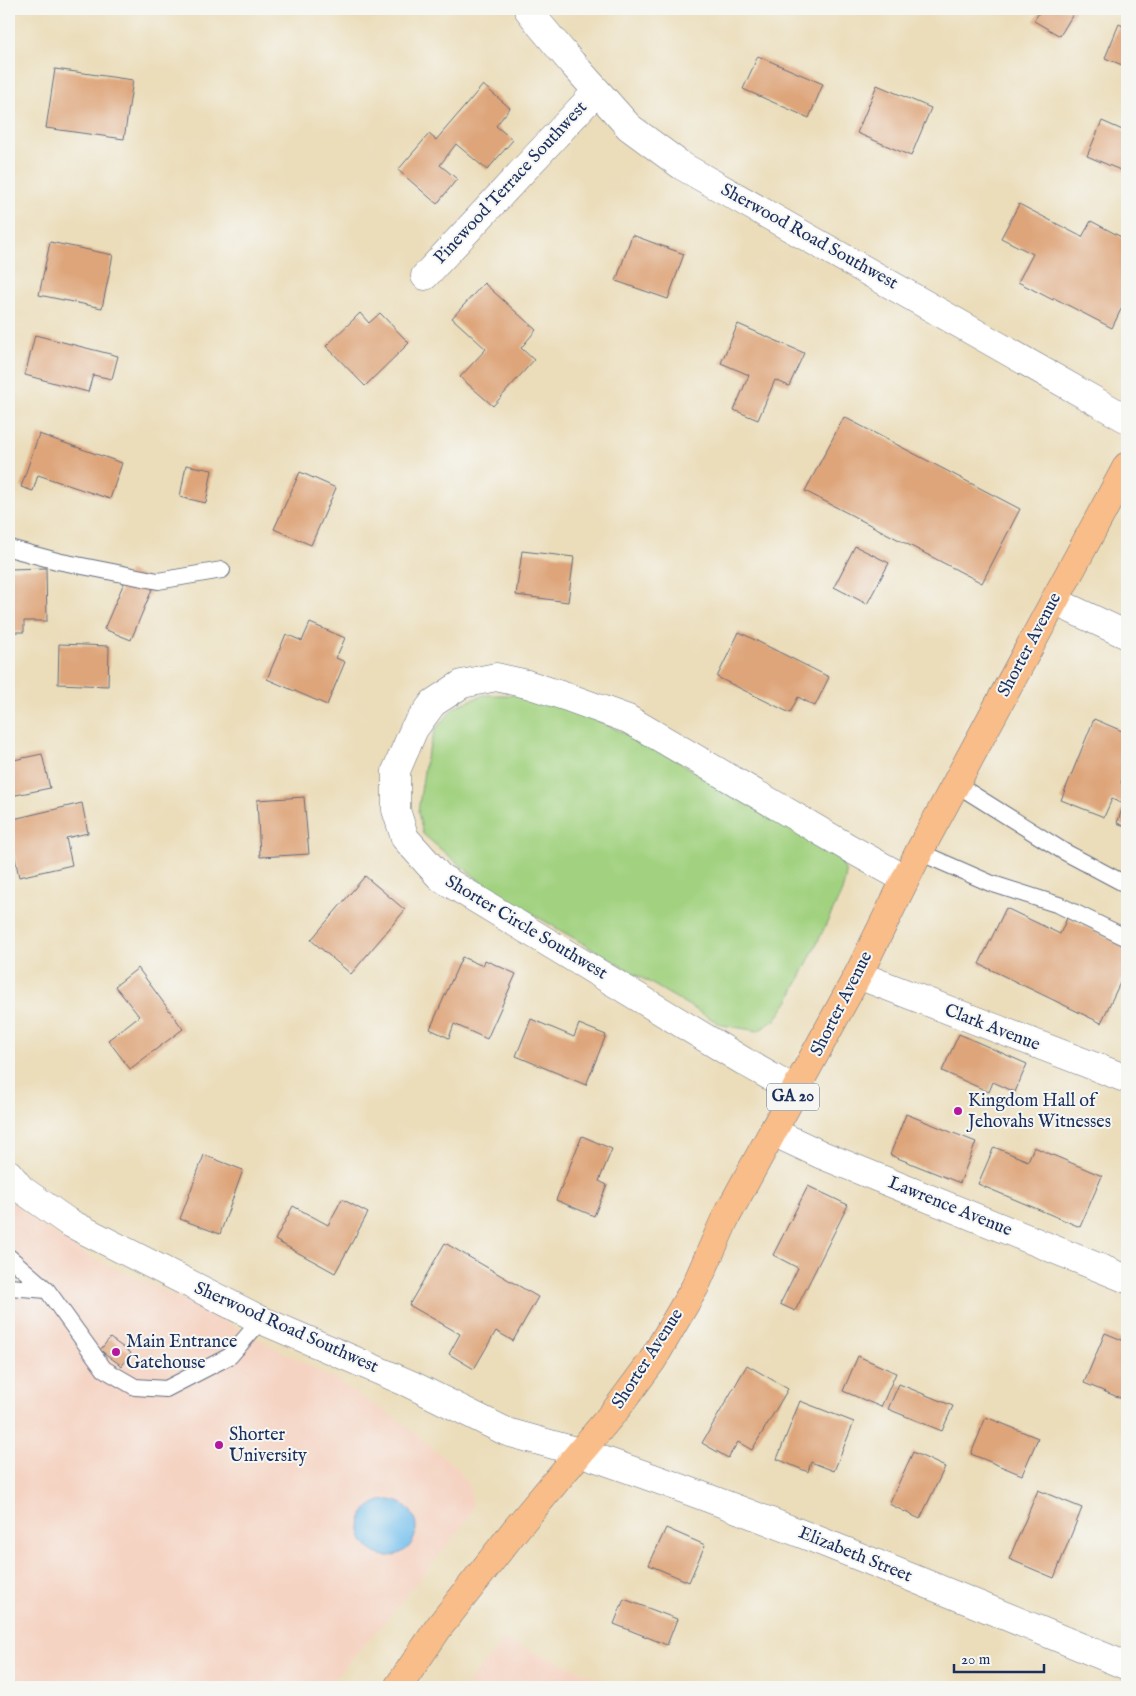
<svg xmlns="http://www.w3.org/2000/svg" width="1136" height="1696" viewBox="0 0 1136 1696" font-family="'IM FELL English',serif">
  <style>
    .built { fill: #f5d3c2 }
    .green { fill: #a2d280; stroke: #5e806f }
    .water { fill: #74c0ee; stroke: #4878a6 }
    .building { fill: #dea57a }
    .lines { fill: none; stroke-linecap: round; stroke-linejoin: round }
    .service-casing { stroke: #646c7e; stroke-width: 18 }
    .minor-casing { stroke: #646c7e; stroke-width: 29 }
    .tertiary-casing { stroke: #646c7e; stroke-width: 29 }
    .primary-casing { stroke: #646c7e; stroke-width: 29 }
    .service { stroke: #fff; stroke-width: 16 }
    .minor { stroke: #fff; stroke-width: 28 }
    .tertiary { stroke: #fff; stroke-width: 28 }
    .primary { stroke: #f8bd89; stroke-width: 28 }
    .poi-dot { fill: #b5179e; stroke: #f6f6f2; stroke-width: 2 }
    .labels { text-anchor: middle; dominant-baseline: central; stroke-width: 4; stroke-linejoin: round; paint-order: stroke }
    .shield { fill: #f6f6f2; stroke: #5d6b8a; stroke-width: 1 }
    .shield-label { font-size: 16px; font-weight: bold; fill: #1b2f5e }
    .street-label { font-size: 18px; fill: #1b2f5e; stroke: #f6f6f2 }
    .poi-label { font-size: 18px; fill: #1b2f5e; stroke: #f6f6f2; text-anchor: start }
  </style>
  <rect width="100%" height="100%" fill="#f6f6f2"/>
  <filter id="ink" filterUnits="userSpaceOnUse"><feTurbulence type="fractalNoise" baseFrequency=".02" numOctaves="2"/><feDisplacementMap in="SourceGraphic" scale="10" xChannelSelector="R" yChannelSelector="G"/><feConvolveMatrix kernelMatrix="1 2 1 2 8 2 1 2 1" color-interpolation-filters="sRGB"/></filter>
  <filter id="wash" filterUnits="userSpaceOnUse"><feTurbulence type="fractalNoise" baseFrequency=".0096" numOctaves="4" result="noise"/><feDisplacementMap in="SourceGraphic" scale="20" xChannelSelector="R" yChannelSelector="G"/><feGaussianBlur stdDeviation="1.12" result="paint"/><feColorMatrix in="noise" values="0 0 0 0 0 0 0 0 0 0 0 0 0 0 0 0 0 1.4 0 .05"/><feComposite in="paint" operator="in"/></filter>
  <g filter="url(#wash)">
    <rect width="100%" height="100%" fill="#ebddba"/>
    <path class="built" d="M9,1199L32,1219L90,1257L188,1302L334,1379L401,1422L457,1468L469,1487L473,1506L464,1524L388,1618L327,1687H9Z
      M504,1640L621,1687H464Z"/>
    <path class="green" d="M484,695H517L555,702L614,728L669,756L834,853C848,871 848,872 841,894L788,1002L775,1020L758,1031L722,1025L490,889L444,852L423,834L418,812L426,758L436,728L456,706Z"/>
    <path class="water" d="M360 1528a28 28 0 1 1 56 0a28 28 0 1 1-56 0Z"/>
    <g id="blocks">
      <path class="building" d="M1041,9H1076L1060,36L1034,21Z
        M1119,24L1127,28V67L1105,58Z
        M758,56L823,84L809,118L743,89Z
        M55,69L133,80L124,139L46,128Z
        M483,85L510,108L496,126L513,140L487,170L456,144L440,165L457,179L437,204L398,170L429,134L436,140Z
        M877,85L931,108L911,156L857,133Z
        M1102,121L1127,132V168L1125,172L1087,156Z
        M1019,204L1082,237L1091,221L1127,240V297L1112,328L1054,298L1053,300L1018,282L1033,254L1001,238Z
        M632,235L684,254L668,299L616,281Z
        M50,242L113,255L102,308L39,295Z
        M484,283L536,330L521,348L534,360L493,406L460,377L486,349L452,318Z
        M360,313L369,323L380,313L409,343L365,386L326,346Z
        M738,324L804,353L789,386L775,380L758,420L734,410L749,375L721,363Z
        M35,335L118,356L112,379L93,375L88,392L25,375Z
        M844,417L1020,509L982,583L805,491Z
        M39,434L122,463L110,499L38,475L33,491L21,487Z
        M186,465L212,470L206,503L180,497Z
        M300,472L336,488L311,545L274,529Z
        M855,546L889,563L867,604L834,587Z
        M522,551L574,557L568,602L516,595Z
        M46,568L47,621H24V632H9V569Z
        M129,571L155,582L131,640L104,629Z
        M310,623L345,638L336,658L345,662L327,705L267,679L286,634L302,641Z
        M739,632L829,677L815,706L798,697L790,713L717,677Z
        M59,644L109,646L108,686L58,684Z
        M1094,719L1127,733V767L1121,783L1127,786V827L1117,823L1124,804L1112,799L1104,817L1061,800Z
        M42,754L50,788L11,796L9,782V761Z
        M304,797L309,854L260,857L257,800Z
        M82,803L88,833L66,838L72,865L19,877L9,829V820Z
        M365,876L405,910L351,974L311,940Z
        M1006,908L1060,934L1067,918L1127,947V968L1101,1023L979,964Z
        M462,957L483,966L485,960L516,974L487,1039L454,1024L449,1038L430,1029Z
        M138,968L183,1029L130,1069L108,1040L139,1016L115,986Z
        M531,1019L574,1037L579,1024L606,1035L586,1085L516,1056Z
        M959,1034L1027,1064L1015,1092L993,1082L989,1092L942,1071Z
        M906,1114L976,1142L960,1183L890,1155Z
        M582,1136L612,1149L599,1181L607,1185L594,1216L556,1200Z
        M994,1147L1028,1161L1034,1147L1102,1176L1080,1227L978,1184Z
        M204,1155L243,1170L220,1234L180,1219Z
        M808,1186L848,1205L795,1311L780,1304L798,1268L773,1255Z
        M342,1199L368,1213L335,1273L275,1240L293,1206L328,1225Z
        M445,1243L538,1297L513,1341L496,1331L474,1369L449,1354L460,1334L409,1305Z
        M1105,1333L1127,1342V1396L1125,1400L1084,1383Z
        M110,1338L131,1353L122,1366L100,1350Z
        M858,1356L896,1373L881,1407L843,1391Z
        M747,1365L788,1389L752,1450L738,1442L728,1458L702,1443Z
        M899,1384L953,1406L942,1431L888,1409Z
        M800,1401L854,1422L834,1471L811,1462L808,1472L777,1459Z
        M986,1417L1038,1438L1022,1475L971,1454Z
        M913,1452L945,1467L920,1519L889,1504Z
        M1038,1490L1082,1508L1054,1578L1009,1559Z
        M666,1528L705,1545L689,1582L649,1565Z
        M624,1599L677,1619L667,1645L614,1624Z"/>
    </g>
  </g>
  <g filter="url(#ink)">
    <use href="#blocks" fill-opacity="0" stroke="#646c7e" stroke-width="1"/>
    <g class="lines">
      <defs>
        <path id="service" d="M9,548L57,561L158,581L222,570
          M956,784L1063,851L1127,885
          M919,852L990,883L1059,905L1127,938
          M9,1257L47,1290L104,1369L135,1387L166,1389L230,1356L261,1320
          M9,1287L47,1290"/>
        <path id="minor" d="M528,9L540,25L572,63L629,127L682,166L1127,419
          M425,276L597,91
          M1054,601L1127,635
          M858,975L1127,1079
          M796,1091L745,1062L440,877L405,838L396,810V771L414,729L433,703L462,684L496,677L527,684L570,698L628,719L849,848L905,879
          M773,1132L822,1155L1127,1279
          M9,1174L21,1189L68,1222L261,1320L410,1384L507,1432L579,1452"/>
        <path id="tertiary" d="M579,1452C765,1515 946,1592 1127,1666"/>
        <path id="primary" d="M398,1687L439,1627L516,1529L618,1407L652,1361L695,1287L725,1219L858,975L919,852L1127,466"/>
      </defs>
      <use href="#service" class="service-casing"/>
      <use href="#minor" class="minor-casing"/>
      <use href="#tertiary" class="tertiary-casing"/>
      <use href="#primary" class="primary-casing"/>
      <use href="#service" class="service"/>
      <use href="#minor" class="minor"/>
      <use href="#tertiary" class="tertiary"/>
      <use href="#primary" class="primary"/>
    </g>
  </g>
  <g class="poi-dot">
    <circle cx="958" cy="1111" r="5"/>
    <circle cx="116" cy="1352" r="5"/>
    <circle cx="219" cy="1445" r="5"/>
  </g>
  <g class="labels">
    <rect class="shield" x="767" y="1083.5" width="52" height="27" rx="4"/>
    <g class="shield-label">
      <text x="793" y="1097">GA 20</text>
    </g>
    <g class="street-label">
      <text transform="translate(511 183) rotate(-47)">Pinewood Terrace Southwest</text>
      <text transform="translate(809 237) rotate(29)">Sherwood Road Southwest</text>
      <text transform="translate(1030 645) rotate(-62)">Shorter Avenue</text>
      <text transform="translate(526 928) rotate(31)">Shorter Circle Southwest</text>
      <text transform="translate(842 1004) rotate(-63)">Shorter Avenue</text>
      <text transform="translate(992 1028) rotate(21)">Clark Avenue</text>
      <text transform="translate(950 1207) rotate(22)">Lawrence Avenue</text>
      <text transform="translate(286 1328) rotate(24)">Sherwood Road Southwest</text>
      <text transform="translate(648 1359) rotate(-57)">Shorter Avenue</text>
      <text transform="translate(855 1555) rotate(22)">Elizabeth Street</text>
    </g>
    <g class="poi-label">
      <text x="968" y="1101">Kingdom Hall of<tspan x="968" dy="21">Jehovahs Witnesses</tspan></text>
      <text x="126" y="1342">Main Entrance<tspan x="126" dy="21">Gatehouse</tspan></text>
      <text x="229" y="1435">Shorter<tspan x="229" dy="21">University</tspan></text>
    </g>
  </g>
  <rect width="1136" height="1696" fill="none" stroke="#f6f6f2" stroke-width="30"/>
  <path d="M954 1664v8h90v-8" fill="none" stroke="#1b2f5e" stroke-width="2.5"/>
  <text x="961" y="1664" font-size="15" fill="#1b2f5e" stroke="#f6f6f2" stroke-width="4" paint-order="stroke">20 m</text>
</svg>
